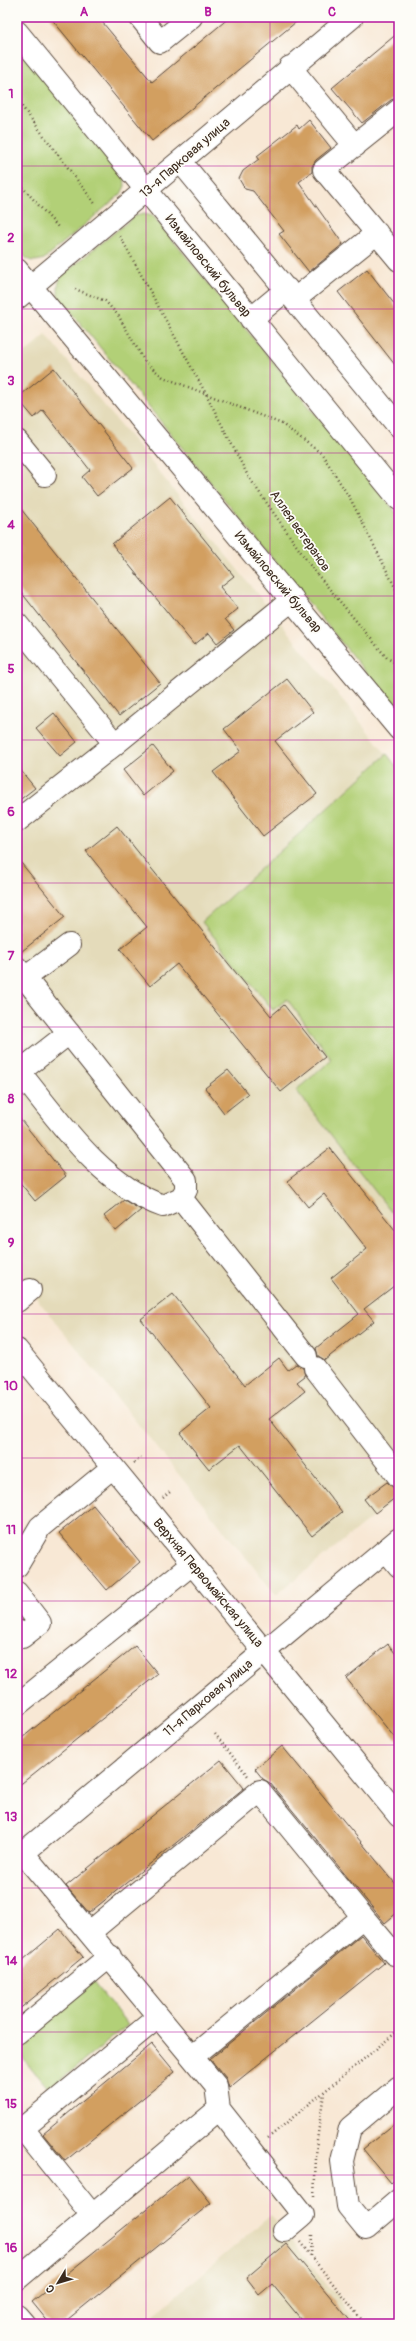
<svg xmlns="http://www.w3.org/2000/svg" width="416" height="2341" viewBox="0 0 416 2341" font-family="Pangolin,sans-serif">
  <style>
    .built { fill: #e4dbba }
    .green { fill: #b2d077; stroke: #767d4a }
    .building { fill: #d29f61 }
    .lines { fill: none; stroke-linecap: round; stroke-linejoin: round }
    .minor-casing { stroke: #574639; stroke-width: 24 }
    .path { stroke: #574639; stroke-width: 2.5; stroke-dasharray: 1 3; stroke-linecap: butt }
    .minor { stroke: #fff; stroke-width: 22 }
    .grid { fill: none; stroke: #b5179e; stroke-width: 1; stroke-opacity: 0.55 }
    .labels { text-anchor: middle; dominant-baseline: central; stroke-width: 3.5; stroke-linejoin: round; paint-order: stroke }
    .street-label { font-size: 13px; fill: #3b2a1e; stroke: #fdfcf7 }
    .neatline { fill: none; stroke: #b5179e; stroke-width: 1.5 }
    .grid-label { font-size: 13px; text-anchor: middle; font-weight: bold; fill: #b5179e }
  </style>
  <rect width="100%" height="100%" fill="#fdfcf7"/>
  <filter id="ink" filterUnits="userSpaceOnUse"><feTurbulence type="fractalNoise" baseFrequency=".025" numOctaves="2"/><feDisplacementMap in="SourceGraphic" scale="8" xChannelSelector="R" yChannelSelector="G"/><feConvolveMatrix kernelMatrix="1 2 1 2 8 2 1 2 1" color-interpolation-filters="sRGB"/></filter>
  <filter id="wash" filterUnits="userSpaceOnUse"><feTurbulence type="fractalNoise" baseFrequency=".012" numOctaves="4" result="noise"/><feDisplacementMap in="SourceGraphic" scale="16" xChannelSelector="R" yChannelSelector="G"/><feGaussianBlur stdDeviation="0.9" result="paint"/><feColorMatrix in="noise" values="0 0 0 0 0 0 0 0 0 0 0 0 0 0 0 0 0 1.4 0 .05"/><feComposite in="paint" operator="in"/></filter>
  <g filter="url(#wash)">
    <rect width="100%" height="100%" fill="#f8e8d5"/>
    <path class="built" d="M46,335L151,462L399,770V1496L276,1595L17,1274V360Z
      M271,2215L359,2324H149L147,2321Z"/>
    <path class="green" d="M17,47L124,177L125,186L121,194L44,259C28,264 27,259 17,248Z
      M144,214L153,216L399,516V713L58,296V285L61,276L135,216Z
      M387,754L399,770V1222L296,1090L332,1060L287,999L273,1010L202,922Z
      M93,1981L128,2025L49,2089L17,2051V2043Z"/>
    <g id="blocks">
      <path class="building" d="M50,17H98L152,82L230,17H302L152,141Z
        M399,32V97L391,100L362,123L332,88Z
        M309,120L331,148L316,160L312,166V172L299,182L343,244L309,272L279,234L284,231L253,191L245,189L239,179L243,171L259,159L257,156L297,125L299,129Z
        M367,269L399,310V370L338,292Z
        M54,368L133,468L97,496L82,477L90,470L43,410L34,418L17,398Z
        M170,497L234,576L220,587L238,609L225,619L234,630L217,643L209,633L194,645L112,544Z
        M17,504L160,683L119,716L17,587Z
        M287,679L313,712L275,741L317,794L263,836L213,772L241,751L224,729Z
        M54,713L77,742L60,756L36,728Z
        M153,746L173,771L143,796L123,770Z
        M17,766L35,788L17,802Z
        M117,826L271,1016L284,1005L325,1057L281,1092L177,964L150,986L120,949L147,927L86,851Z
        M17,858L65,917L17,955Z
        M228,1070L248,1094L224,1113L205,1088Z
        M17,1115L66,1176L35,1201L17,1179Z
        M330,1148L399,1235V1282L364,1309L374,1321L325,1360L318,1356L316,1348L359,1314L331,1278L367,1249L324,1194L308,1207L287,1181Z
        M124,1200L141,1210L116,1231L104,1216Z
        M173,1294L245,1385L279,1358L288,1370L296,1364L303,1368L305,1376L297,1382L305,1391L269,1419L342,1512L312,1536L240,1445L209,1469L180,1433L211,1408L141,1319Z
        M387,1482L394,1488L399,1489V1495L375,1513L364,1499Z
        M93,1505L140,1562L107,1590L59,1533Z
        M388,1644L399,1658V1743L346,1678Z
        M135,1646L158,1674L17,1787V1742Z
        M282,1746L399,1888V1911L385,1923L270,1783L263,1779L255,1769Z
        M221,1760L244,1788L89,1913L66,1886Z
        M60,1929L83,1957L17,2011V1965Z
        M361,1935L384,1963L229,2088L226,2078L210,2059Z
        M152,2044L175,2072L65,2161L43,2134Z
        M399,2120V2176L391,2183L363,2149Z
        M189,2175L211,2203L62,2324H50L32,2302Z
        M286,2244L353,2324H305L272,2284L259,2295L246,2278Z"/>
    </g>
  </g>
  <g filter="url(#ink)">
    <use href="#blocks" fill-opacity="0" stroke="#574639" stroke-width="1"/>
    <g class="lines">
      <defs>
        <path id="minor" d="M140,17L160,42L191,17
          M17,32L399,499
          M290,67L355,146
          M399,110L324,170L399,260
          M181,162L399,427
          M17,270L399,729
          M17,298L352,17
          M295,299L377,233
          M251,319L287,289
          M17,441L45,475
          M17,624L115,744L17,821
          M115,744L293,599
          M17,968L186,1180V1190L181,1198L163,1206C100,1184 58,1119 17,1069
          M25,978L69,945
          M19,1072L69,1033
          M181,1198L306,1356
          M17,1301L30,1290
          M17,1350L399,1816
          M315,1368L399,1477
          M386,1550L399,1566
          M17,1566L40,1527L113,1467
          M17,1593L40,1623L22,1637L17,1631
          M17,1705L192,1564
          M17,1858L399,1539
          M363,1917L394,1954L399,1950
          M90,1932L260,1791L363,1917L192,2057
          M17,2033L110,1956
          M399,2087L350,2128L342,2161L348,2206L366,2228L399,2200
          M219,2109L303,2215L284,2231
          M23,2129L92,2215
          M17,2133L158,2017
          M17,2279L219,2109L216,2086L23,1853
          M17,2316L24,2324"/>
      </defs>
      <use href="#minor" class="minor-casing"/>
      <path class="path" d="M17,100L96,205
        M17,181L58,227
        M120,236L206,394L248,476L312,568L387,658L399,665
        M75,289L105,301L118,315L145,362L163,377L282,424L322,454L351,500L399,595
        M134,1463L142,1457
        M163,1498L170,1492
        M215,1734L248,1776
        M268,2138L399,2030
        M314,2196L317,2140L324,2093
        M312,2235L311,2256L365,2324
        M300,2242L310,2255"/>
      <use href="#minor" class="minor"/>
    </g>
  </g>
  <path class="grid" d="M146,17V2324M270,17V2324M17,166H399M17,309H399M17,453H399M17,596H399M17,740H399M17,883H399M17,1027H399M17,1170H399M17,1314H399M17,1458H399M17,1601H399M17,1745H399M17,1888H399M17,2032H399M17,2175H399"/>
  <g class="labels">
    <g class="street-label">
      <text transform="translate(185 158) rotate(-41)">13-я Парковая улица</text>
      <text transform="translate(208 266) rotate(51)">Измайловский бульвар</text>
      <text transform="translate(300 531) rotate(55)">Аллея ветеранов</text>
      <text transform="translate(278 582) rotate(50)">Измайловский бульвар</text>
      <text transform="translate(208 1583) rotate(50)">Верхняя Первомайская улица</text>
      <text transform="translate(208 1698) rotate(-40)">11-я Парковая улица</text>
    </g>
  </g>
  <rect width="416" height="2341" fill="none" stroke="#fdfcf7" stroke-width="44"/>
  <g transform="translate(58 2283) rotate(232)" stroke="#fdfcf7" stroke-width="3" paint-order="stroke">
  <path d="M0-3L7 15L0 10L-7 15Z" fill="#3b2a1e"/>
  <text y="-6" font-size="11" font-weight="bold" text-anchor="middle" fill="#3b2a1e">С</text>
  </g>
  <rect x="22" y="22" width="372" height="2297" class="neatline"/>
  <g class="grid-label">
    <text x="84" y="16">A</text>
    <text x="208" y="16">B</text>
    <text x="332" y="16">C</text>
    <text x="11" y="98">1</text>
    <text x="11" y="242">2</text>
    <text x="11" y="385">3</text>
    <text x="11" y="529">4</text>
    <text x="11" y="673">5</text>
    <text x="11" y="816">6</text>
    <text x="11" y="960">7</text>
    <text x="11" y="1103">8</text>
    <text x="11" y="1247">9</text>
    <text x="11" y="1390">10</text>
    <text x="11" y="1534">11</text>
    <text x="11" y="1678">12</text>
    <text x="11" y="1821">13</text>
    <text x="11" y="1965">14</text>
    <text x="11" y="2108">15</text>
    <text x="11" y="2252">16</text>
  </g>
</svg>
